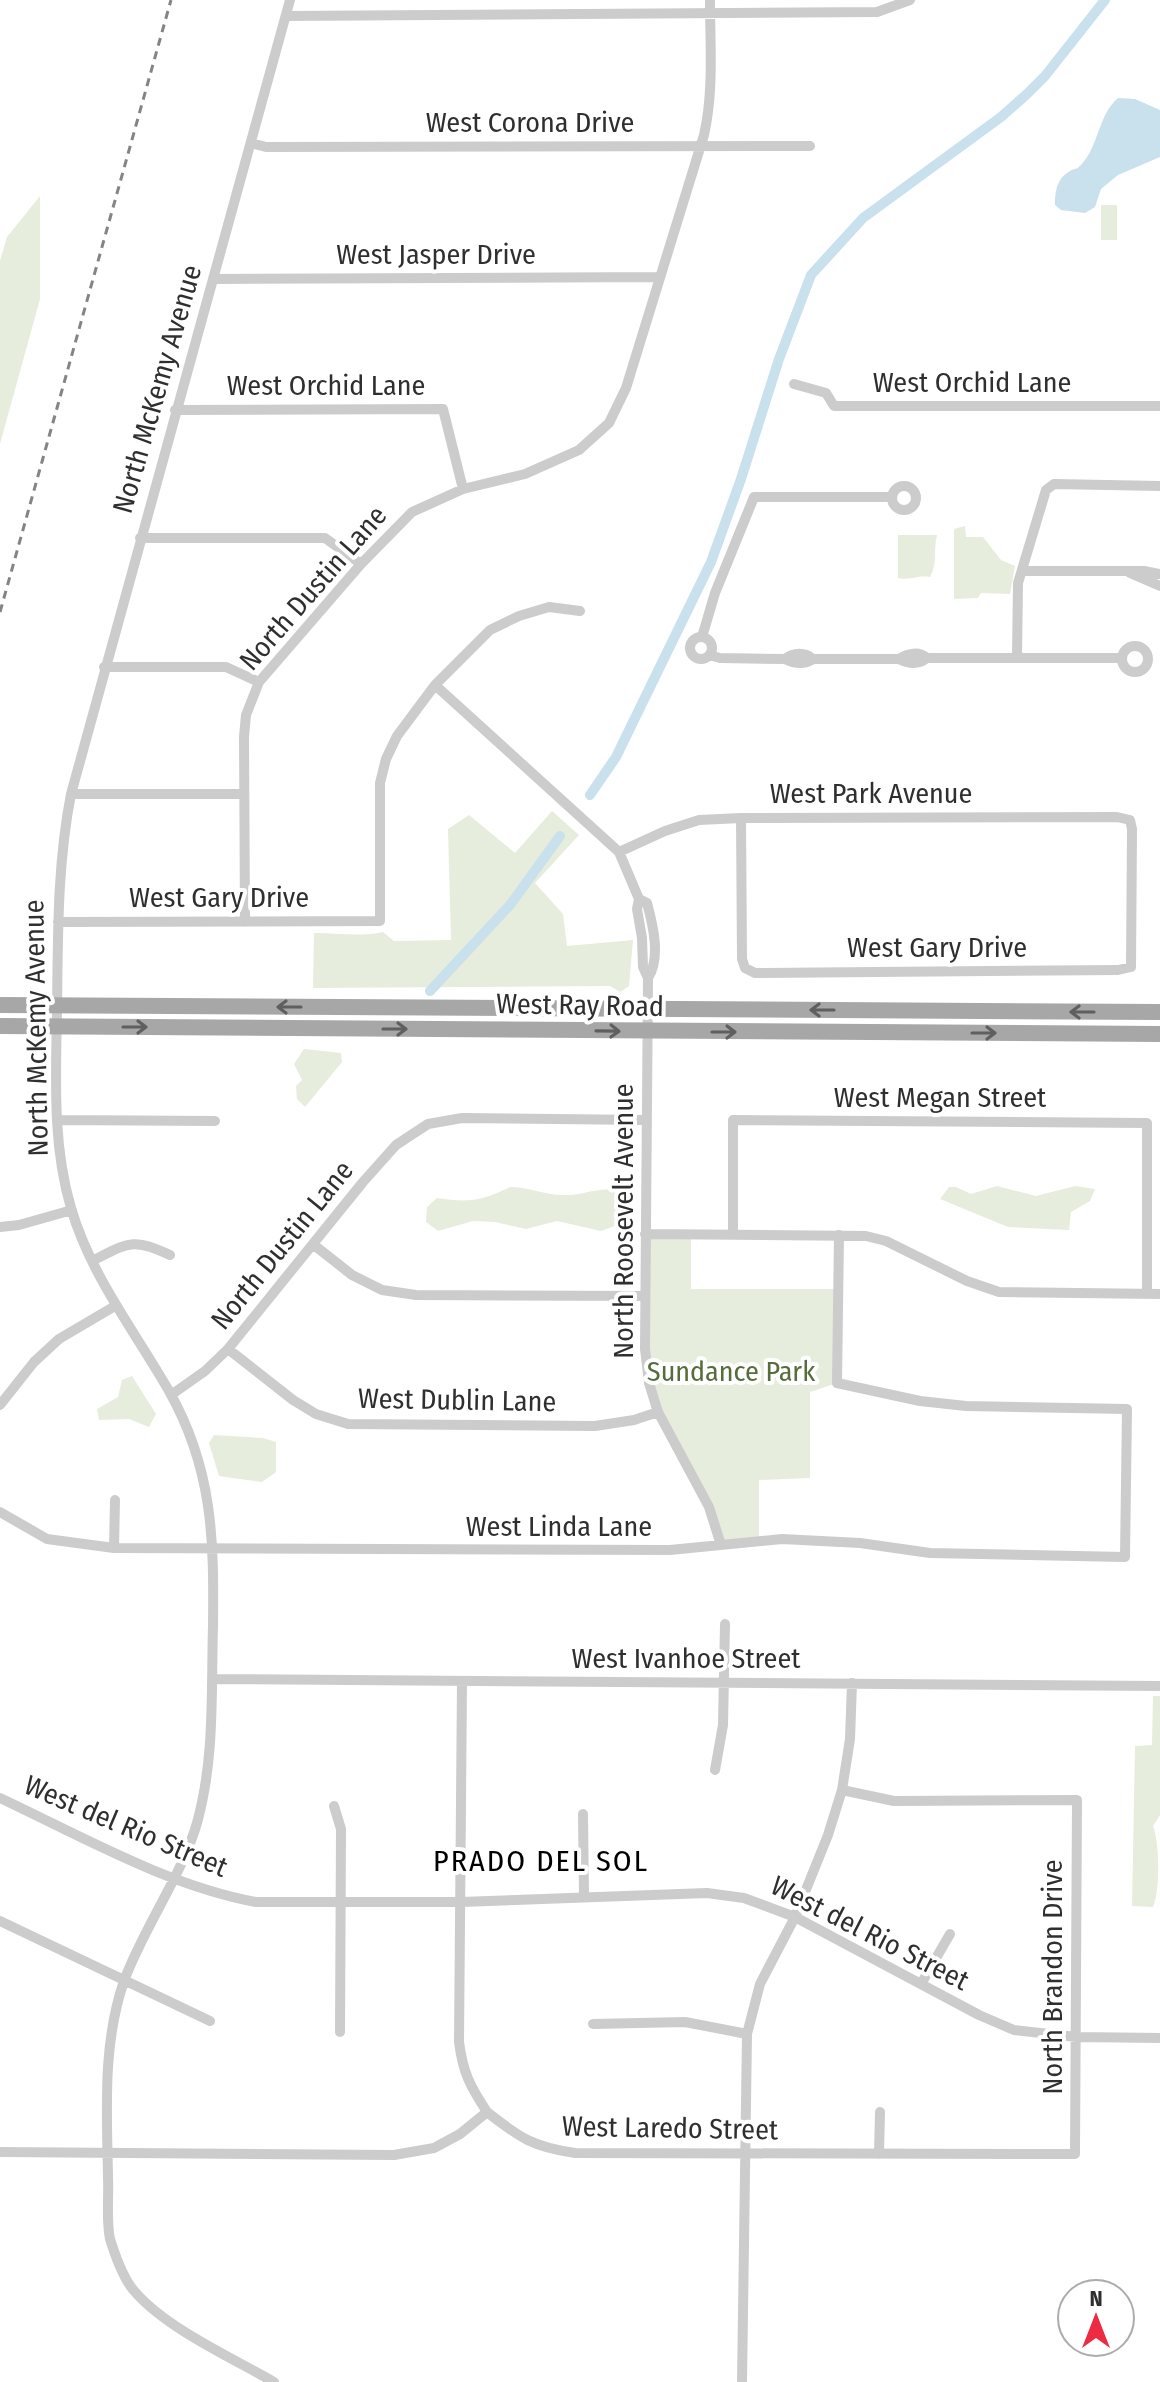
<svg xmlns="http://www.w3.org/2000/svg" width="1160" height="2382" viewBox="0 0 1160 2382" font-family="'Fira Sans Condensed',sans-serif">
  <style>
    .green { fill: #e6eddc }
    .water { fill: #c8e1ed }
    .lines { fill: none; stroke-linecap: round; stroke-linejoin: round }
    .canal { stroke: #c8e1ed; stroke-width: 10 }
    .street { stroke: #ccc; stroke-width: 10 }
    .primary { stroke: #a7a7a7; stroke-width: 16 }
    .rail { stroke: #848484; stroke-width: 3; stroke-dasharray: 8 6; stroke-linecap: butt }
    .oneway { stroke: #5f5f5f }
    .labels { text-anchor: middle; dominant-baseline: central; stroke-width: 8; stroke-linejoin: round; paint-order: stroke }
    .street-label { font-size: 28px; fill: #2f2f2f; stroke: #fff }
    .park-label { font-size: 28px; fill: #546d3a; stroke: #fff }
    .neighbourhood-label { font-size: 30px; letter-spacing: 2px; fill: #000; stroke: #fff }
  </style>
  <rect width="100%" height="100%" fill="#fff"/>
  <path class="green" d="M40,196V299L0,444V261L7,237Z
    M1101,205H1117V240H1101Z
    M965,526L966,537H983L1001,560L1015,566L1010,594L981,593L978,598L954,599V529Z
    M898,535H937C933,550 938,563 930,577C916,575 909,581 898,578Z
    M552,811L579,835L535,883L563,914L567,946L633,940L629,986L620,992L610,986L313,988L314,933C337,933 360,937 383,932L394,941L451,940L448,829L469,815L515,853Z
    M304,1049L341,1053L342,1062L305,1107L297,1099L296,1086L302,1080L294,1064Z
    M997,1186L1036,1196L1075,1186L1095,1189L1090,1201L1071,1212L1069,1230L1008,1227L940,1199L949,1187H956L971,1194Z
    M510,1187C529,1187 545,1195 563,1195C582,1196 596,1187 615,1190L623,1205L617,1225L601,1231L557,1221L526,1229L495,1222L473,1221L438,1231L426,1222L427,1207L437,1198C468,1203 482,1201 510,1187Z
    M645,1234H691V1289H838L837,1383L810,1392V1478L759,1480V1541L721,1545L649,1383Z
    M132,1376L156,1414L149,1427L129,1419L99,1420L97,1409L118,1397L122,1380Z
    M214,1435L263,1438L276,1442V1472L262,1482L219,1476L209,1443Z
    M1153,1696H1160V1815L1153,1826C1160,1845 1160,1891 1153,1907L1132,1906L1135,1746L1152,1745Z"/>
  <path class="water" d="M1118,98L1135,99L1160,110V157L1118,175L1101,189L1095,207L1085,213L1061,210L1055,205C1055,191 1057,178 1070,171C1077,167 1075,171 1081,165C1099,146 1098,115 1118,98Z"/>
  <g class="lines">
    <path class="canal" d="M590,795L616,757L711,562L741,479L779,359L811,275L863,218L1001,117L1027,94L1045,76L1105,0
      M430,991L510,905L560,836"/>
    <path class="street" d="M286,16L877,12L910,0
      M251,143L266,147L810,146
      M213,279L659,277
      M794,384L826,393L834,406H1160
      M175,410L443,409L463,489
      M892 498a12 12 0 1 1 24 0a12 12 0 1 1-24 0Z
      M140,538H325L361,564
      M1022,571H1144L1160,574
      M1130,573L1160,586
      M690 648a11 11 0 1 1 22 0a11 11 0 1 1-22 0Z
      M702,637L715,593L754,497H892
      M1122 659a13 13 0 1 1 26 0a13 13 0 1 1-26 0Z
      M709,655L720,658L785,659C795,664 804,665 813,659
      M1017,657L1018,583L1046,490L1054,484L1160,486
      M785,659C794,652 805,652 813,659H899C909,664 918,665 927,658
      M899,659C908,653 919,651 927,658H1122
      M104,667H226L259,682
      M435,685L619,852L639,899L637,909L642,938L643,967L648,978L645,1349L649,1383L658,1412L709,1507L721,1545
      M71,794H243
      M619,852L665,831L699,820L741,818L1117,817L1130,820L1132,829L1131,967L1118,970L755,973L745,968L742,959L741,818
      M639,899L647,903C653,925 661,958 648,978
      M58,922L380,921V783L386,759L397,736L435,685L490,630L519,616L549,607L580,611
      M245,922L244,737L246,715L259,682L361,564L412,512L463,489L525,474L579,450L609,423L626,388L704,135C714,91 710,45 710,0
      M57,1120L215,1121
      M0,1227L19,1225L72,1210
      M645,1234L866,1236L886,1241L967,1281L999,1292L1160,1294
      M733,1234V1120L1147,1123V1294
      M314,1245L352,1275L382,1290L416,1295L645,1296
      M92,1261C128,1243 133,1237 170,1255
      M228,1349L293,1400L316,1414L348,1424L595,1426L634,1420L658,1412
      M171,1395L205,1371L228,1349L363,1182L396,1145L428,1124L462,1118L646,1120
      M0,1405L34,1362L59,1339L115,1306
      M0,1512L47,1539L114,1548L670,1550L782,1539L860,1543L930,1553L1125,1557L1127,1409L966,1406L920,1401L837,1383L839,1235
      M114,1548L115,1500
      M212,1679L1160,1686
      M462,1682L459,2042C463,2073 470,2086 487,2112
      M715,1770L723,1725L725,1624
      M0,1798C81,1836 168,1886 256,1902H461L707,1893L744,1898L795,1917L979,2015L1014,2030L1076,2037L1160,2038
      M334,1806L341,1829L340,2032
      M583,1814L584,1897
      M0,1921L210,2021
      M921,1984L950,1934
      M593,2024L685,2022L747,2034
      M0,2152L394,2155L434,2148L460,2134L487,2112C520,2138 533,2147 575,2153L1075,2154L1077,1800L894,1801L842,1790
      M879,2154L880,2112
      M274,2382C232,2358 168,2329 136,2293C124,2281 115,2255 110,2239C106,2220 109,2197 108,2178C107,2112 102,2045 124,1981C143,1929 182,1875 197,1823C215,1758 211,1693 213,1626C214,1539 213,1469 169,1391C134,1330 91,1276 71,1208C52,1144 56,1076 57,1010C58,937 57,866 71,794L290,0
      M742,2382L747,2034L760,1984L795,1917L828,1835L842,1790L850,1739L852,1683"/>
    <path class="primary" d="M0,1005L1160,1012
      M0,1026L1160,1034"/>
    <path class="rail" d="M0,612L171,0"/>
  </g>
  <defs><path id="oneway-shaft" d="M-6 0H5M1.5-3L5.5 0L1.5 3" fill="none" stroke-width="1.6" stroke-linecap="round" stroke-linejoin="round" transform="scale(2)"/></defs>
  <g class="oneway">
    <use href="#oneway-shaft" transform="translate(289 1007) rotate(-180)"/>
    <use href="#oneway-shaft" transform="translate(822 1010) rotate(-180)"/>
    <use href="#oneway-shaft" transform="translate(1082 1012) rotate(-180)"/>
    <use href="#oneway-shaft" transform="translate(135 1027)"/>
    <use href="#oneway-shaft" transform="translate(395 1029)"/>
    <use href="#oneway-shaft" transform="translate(608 1031) rotate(1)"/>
    <use href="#oneway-shaft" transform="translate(724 1032)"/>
    <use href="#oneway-shaft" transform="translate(984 1033)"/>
  </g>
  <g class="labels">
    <g class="street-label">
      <text x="530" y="122">West Corona Drive</text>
      <text x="436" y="254">West Jasper Drive</text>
      <text x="972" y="382">West Orchid Lane</text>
      <text x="326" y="385">West Orchid Lane</text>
      <text transform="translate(157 389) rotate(-74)">North McKemy Avenue</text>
      <text transform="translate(313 588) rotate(-49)">North Dustin Lane</text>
      <text x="871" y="793">West Park Avenue</text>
      <text x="219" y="897">West Gary Drive</text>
      <text x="937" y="947">West Gary Drive</text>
      <text transform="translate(580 1005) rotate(1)">West Ray Road</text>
      <text transform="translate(36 1028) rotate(-91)">North McKemy Avenue</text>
      <text x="940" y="1097">West Megan Street</text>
      <text transform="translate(623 1221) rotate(-90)">North Roosevelt Avenue</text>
      <text transform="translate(282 1245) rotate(-51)">North Dustin Lane</text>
      <text transform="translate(457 1400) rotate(1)">West Dublin Lane</text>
      <text x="559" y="1526">West Linda Lane</text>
      <text x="686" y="1658">West Ivanhoe Street</text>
      <text transform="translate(126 1826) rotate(23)">West del Rio Street</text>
      <text transform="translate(870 1933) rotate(27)">West del Rio Street</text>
      <text transform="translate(1052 1977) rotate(-90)">North Brandon Drive</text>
      <text transform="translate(670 2128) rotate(1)">West Laredo Street</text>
    </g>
    <g class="park-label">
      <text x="731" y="1371">Sundance Park</text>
    </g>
    <g class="neighbourhood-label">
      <text x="541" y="1861">PRADO DEL SOL</text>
    </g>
  </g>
  <g transform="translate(1096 2318)"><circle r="38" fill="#ffffff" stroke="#acacac" stroke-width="2"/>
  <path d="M0-6L14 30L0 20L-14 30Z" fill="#ed2b42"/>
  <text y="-12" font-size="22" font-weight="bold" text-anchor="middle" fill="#2f2f2f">N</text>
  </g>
</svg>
